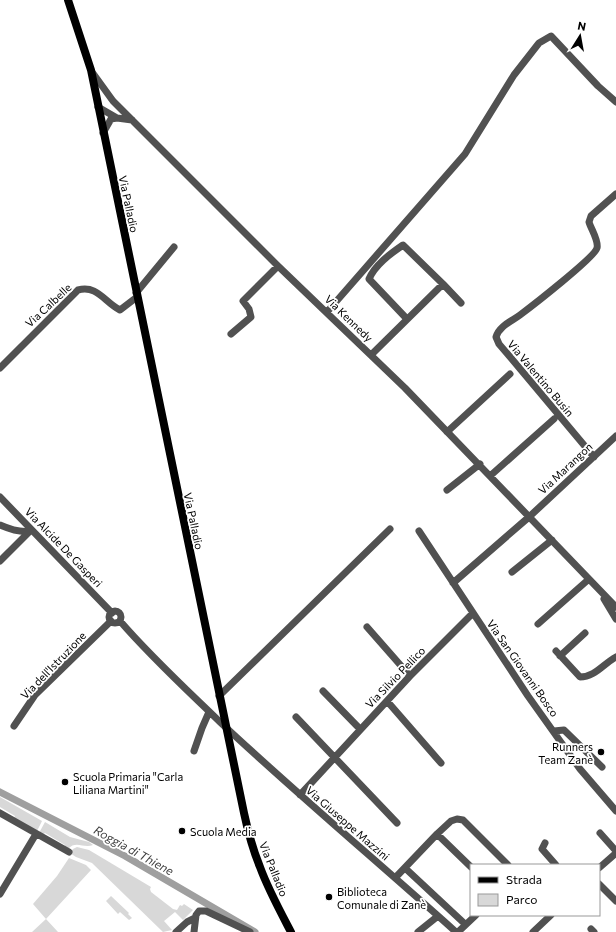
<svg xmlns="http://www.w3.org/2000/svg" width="616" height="932" viewBox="0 0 616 932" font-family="Commissioner,sans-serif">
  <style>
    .green { fill: #d8d8d8 }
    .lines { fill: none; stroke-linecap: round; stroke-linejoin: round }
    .canal { stroke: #9f9f9f; stroke-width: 7 }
    .minor { stroke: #515151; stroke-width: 7 }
    .major { stroke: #000; stroke-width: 8 }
    .poi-dot { fill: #000; stroke: #fff; stroke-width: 1.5 }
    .labels { text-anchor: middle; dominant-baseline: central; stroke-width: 3.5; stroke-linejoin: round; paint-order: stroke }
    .street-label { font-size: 11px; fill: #000; stroke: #fff }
    .poi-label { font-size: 11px; fill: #000; stroke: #fff; text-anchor: start }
    .water-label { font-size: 12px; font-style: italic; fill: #404040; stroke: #fff }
  </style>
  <rect width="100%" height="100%" fill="#fff"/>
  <path class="green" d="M0,797L42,821L37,831L14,818L15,816L0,807Z
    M45,822L70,837L89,842L93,845C84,849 76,840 68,849L64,847L65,845L45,833L43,835L39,833Z
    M77,847L89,850L151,887L150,889L151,892L173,909L177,910L180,905L182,906L184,904L193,910L183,920L175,912L164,921L172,930L163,932L92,863L76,857L70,853L73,849Z
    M69,858L86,865L91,870L46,919L58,932H32L46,919L33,904L57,876Z
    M111,896L129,913L128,914L132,918L129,920L120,912L118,914L106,901Z"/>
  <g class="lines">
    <path class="canal" d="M0,792L125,856L255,932"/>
    <path class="minor" d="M92,72L113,101L278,266L405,388L616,607
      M98,107L117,118L132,120
      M103,133L111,119L117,118
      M136,293L174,247
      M327,312L465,154L514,75L539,43L551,36L598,86L616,102
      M407,319L369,279C375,265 390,254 403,245L443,284
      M231,334L251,317L249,309L243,301L278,266
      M371,355L443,284L461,303
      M0,368L78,290C98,285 104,302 120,310L137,297
      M447,432L510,374
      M594,457L511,358L499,344L496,337C499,326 512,321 520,315C532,306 595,257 597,248C599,241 591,229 589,222L591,216L616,194
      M490,476L554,419
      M447,490L480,464
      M0,497L112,613
      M0,525C9,529 21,533 31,531
      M419,531L528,696L580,769L616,811
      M0,561L29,532
      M512,572L552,540
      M453,583L529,517L616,436
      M604,599L616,619
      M109 617a6 6 0 1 1 12 0a6 6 0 1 1-12 0Z
      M120,621C151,657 186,689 220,722C297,794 378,862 456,932
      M538,624L589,579
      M367,627L410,676
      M556,651L580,677C595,677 603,664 616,657
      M560,656L585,633
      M323,691L360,729
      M219,696L390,529
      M387,701L441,763
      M296,717L397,823
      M14,726L35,695L111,621
      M554,731L564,730L602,767
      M194,751L202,728L209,712
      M300,795L410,676L473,613
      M0,813L69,852
      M600,833L616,851
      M437,834L471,867
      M545,843L542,849L556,865
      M405,868L465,924
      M599,868L616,853
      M395,878L437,834L451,821L457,819L463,820L508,865
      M599,884L616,901
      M0,894L36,834
      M591,929L594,932
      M176,932L187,922L195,918
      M194,932L196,915L199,911H206L250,932
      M418,932L438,916
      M458,932L476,915
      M533,932L551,915"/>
    <path class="major" d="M68,0L91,70L244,813C248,832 253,850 260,867C268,889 280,911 291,932"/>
  </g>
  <g class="poi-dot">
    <circle cx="601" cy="752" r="4"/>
    <circle cx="65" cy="782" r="4"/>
    <circle cx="182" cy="831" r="4"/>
    <circle cx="329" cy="897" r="4"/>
  </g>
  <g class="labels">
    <g class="street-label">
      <text transform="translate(129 204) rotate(78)">Via Palladio</text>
      <text transform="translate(48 305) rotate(-43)">Via Calbelle</text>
      <text transform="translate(349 318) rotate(44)">Via Kennedy</text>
      <text transform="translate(541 378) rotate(50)">Via Valentino Busin</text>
      <text transform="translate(565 468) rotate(-43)">Via Marangon</text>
      <text transform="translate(194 521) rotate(78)">Via Palladio</text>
      <text transform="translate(64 547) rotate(46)">Via Alcide De Gasperi</text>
      <text transform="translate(53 665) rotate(-46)">Via dell'Istruzione</text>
      <text transform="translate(523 668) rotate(55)">Via San Giovanni Bosco</text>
      <text transform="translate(395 677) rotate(-46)">Via Silvio Pellico</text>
      <text transform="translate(348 823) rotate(41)">Via Giuseppe Mazzini</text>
      <text transform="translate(274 869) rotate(68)">Via Palladio</text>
    </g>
    <g class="poi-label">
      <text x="593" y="746" text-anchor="end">Runners<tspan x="593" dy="13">Team Zanè</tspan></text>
      <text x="73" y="776">Scuola Primaria "Carla<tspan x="73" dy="13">Liliana Martini"</tspan></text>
      <text x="190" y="831">Scuola Media</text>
      <text x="337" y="891">Biblioteca<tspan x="337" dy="13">Comunale di Zanè</tspan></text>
    </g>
    <g class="water-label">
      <text transform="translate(134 850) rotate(29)">Roggia di Thiene</text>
    </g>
  </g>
  <rect x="470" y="864" width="130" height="52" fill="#ffffff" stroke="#999999"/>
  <rect x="478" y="877" width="20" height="6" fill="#000000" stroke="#999999"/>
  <text x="506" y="884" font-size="12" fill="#000000">Strada</text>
  <rect x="478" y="894" width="20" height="12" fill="#d8d8d8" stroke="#999999"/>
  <text x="506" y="904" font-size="12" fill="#000000">Parco</text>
  <g transform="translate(580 36) rotate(11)" stroke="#ffffff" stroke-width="3" paint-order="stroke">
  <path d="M0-3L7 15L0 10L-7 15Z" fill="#000000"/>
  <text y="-6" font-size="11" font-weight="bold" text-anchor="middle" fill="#000000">N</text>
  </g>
</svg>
